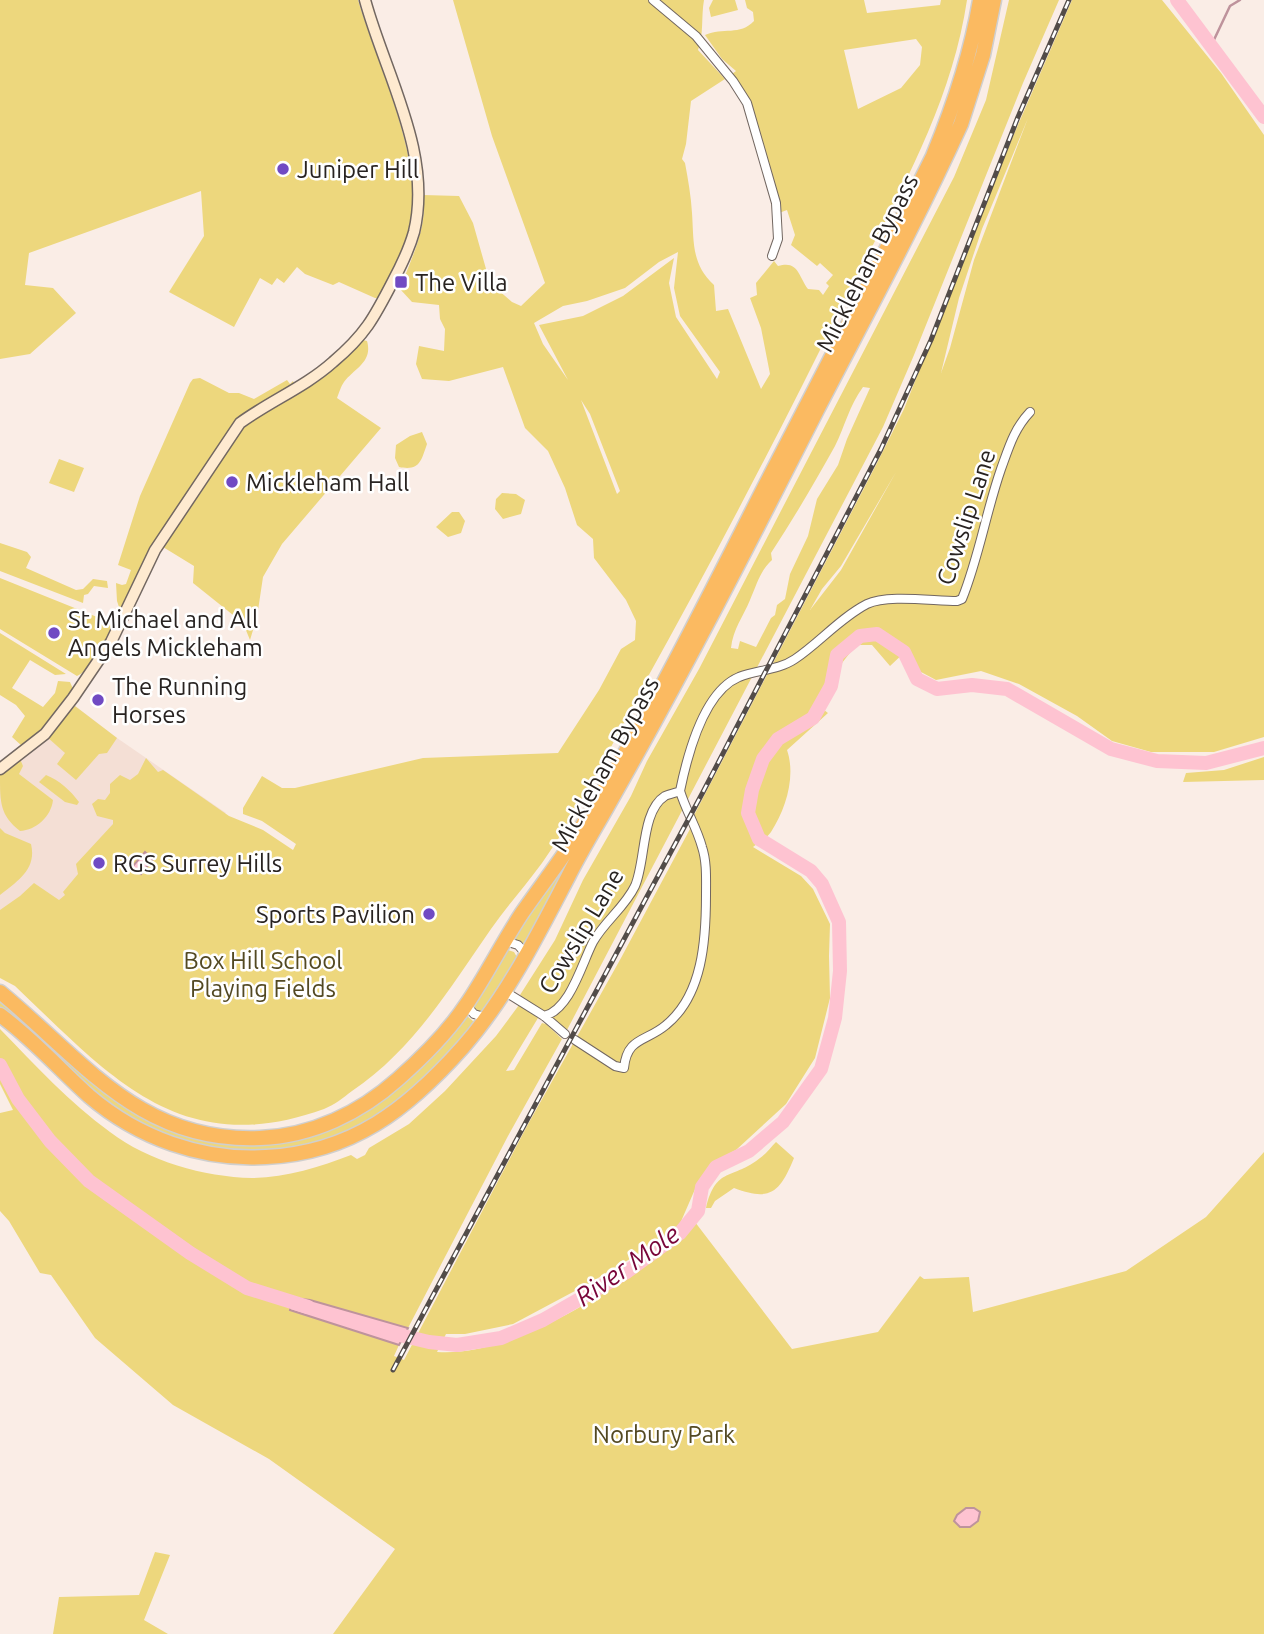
<svg xmlns="http://www.w3.org/2000/svg" width="1264" height="1634" viewBox="0 0 1264 1634" font-family="Ubuntu,sans-serif">
  <style>
    .built { fill: #f4dfd5 }
    .green { fill: #edd77d; fill-rule: evenodd }
    .water { fill: #fec3d1; stroke: #be939c; stroke-width: 2 }
    .lines { fill: none; stroke-linecap: round; stroke-linejoin: round }
    .stream { stroke: #be939c; stroke-width: 2.5 }
    .river { stroke: #fec3d1; stroke-width: 14 }
    .street-casing { stroke: #726761; stroke-width: 10 }
    .secondary-casing { stroke: #726761; stroke-width: 13 }
    .highway-casing { stroke: #d0cfce; stroke-width: 17 }
    .street { stroke: #fff; stroke-width: 8 }
    .secondary { stroke: #feead0; stroke-width: 10 }
    .highway { stroke: #fbba61; stroke-width: 14 }
    .rail-casing { stroke: #534c49; stroke-width: 5 }
    .rail { stroke: #fff; stroke-width: 2.5; stroke-dasharray: 8; stroke-linecap: butt }
    .poi-dot { fill: #704ac3; stroke: #fff; stroke-width: 2.5 }
    .labels { text-anchor: middle; dominant-baseline: central; stroke-width: 5; stroke-linejoin: round; paint-order: stroke }
    .poi-label { font-size: 24px; fill: #282321; stroke: #fff; text-anchor: start }
    .street-label { font-size: 24px; fill: #282321; stroke: #fff }
    .park-label { font-size: 24px; fill: #534922; stroke: #fff }
    .water-label { font-size: 26px; font-style: italic; fill: #780439; stroke: #fff }
  </style>
  <rect width="100%" height="100%" fill="#faede6"/>
  <path class="built" d="M75,706L117,738L226,813L0,955V775L37,747Z"/>
  <path class="green" d="M0,0H358C378,68 424,156 411,229C406,253 391,276 380,298H375L339,282L333,285L305,274L297,267L284,283L277,278L272,285L260,278L234,327L169,292L204,236L201,191L29,253L25,285L53,288L76,313L30,354L0,359Z
    M453,0H704C701,17 704,34 698,50L725,79L691,101L686,144L682,159L685,163C688,179 691,196 692,213C694,241 691,264 714,285L716,311L728,309L761,389L770,374L761,328L750,298L757,295L756,283L774,261L778,266C798,260 798,275 808,289L819,290L823,295L829,286L826,283L833,275L820,263L817,266L791,245L795,235L787,210L779,213L766,155L732,74L736,71L722,59L705,35C723,27 740,36 754,21L753,12L747,8L745,0H864L867,13L940,5L941,0H967C953,94 908,179 864,262C843,304 822,346 801,388C751,487 699,585 645,682C613,743 582,806 542,863C526,885 507,906 491,929C450,988 413,1050 352,1091C343,1098 334,1105 324,1109C180,1161 110,1076 15,986L0,978V910L20,896L34,883L59,900L65,895L63,892L78,874L76,864L113,824V820L97,816L92,804L98,799L105,800L110,793V784L120,775L130,780L138,774L146,758L158,772L163,770L229,816L263,830L293,850L296,844L262,821L243,814V808L262,776L282,788H295L423,758L558,753L599,690L621,649L635,640L636,621L626,600L594,558L593,539L577,525L565,488L548,451L525,428L503,367L449,381L422,379L416,364L419,346L444,351L445,329L440,319L439,305L412,302L400,289C411,258 428,228 423,195L459,196L473,223L490,283L512,302L521,306L545,283L492,136ZM916,39L922,47L920,65L901,88L858,109L844,50ZM678,252L674,288L680,316L720,372L717,379L676,317L669,283L674,258L623,296L583,316L539,325L568,380L543,344L534,323L563,306L587,301L625,288L659,262ZM581,400L590,414L620,491L617,494Z
    M713,0H735L738,10L711,17L709,8Z
    M1009,0H1059L1023,83L914,355L883,427L567,1030L520,995L555,940L583,880L631,796L647,761L699,669L954,177L986,100ZM863,387L870,388L847,439L838,465L817,499L808,536L790,574L785,599L777,605L775,615L771,618L756,647L740,641L738,649L731,648C733,629 743,617 750,600C757,584 760,571 772,560L771,553C794,518 815,482 835,446C845,426 849,406 863,387Z
    M1072,0H1162L1221,73L1264,135V737L1214,752H1151L1112,741L1077,716L1019,684L981,671L936,680L921,672L906,651L890,666L872,645H856L842,663L830,661L825,683L816,704L828,713L787,750C796,776 786,809 771,832C767,838 759,842 753,847L801,876L813,889L830,924L829,956L830,998L815,1058L786,1104L736,1150L715,1161L699,1180L679,1226L645,1250L588,1284L513,1324L465,1334H446L437,1352C518,1358 638,1277 695,1222L792,1349L878,1332L920,1276L924,1279L969,1277L973,1312L1126,1271L1206,1217L1264,1152V1634H333L395,1549L269,1459L173,1405L95,1338L51,1275L40,1273L9,1221L0,1211V1113L13,1110L0,1084V1029C35,1065 70,1103 110,1132C148,1161 204,1177 252,1178C285,1178 320,1167 351,1155L357,1159L365,1155L369,1148L409,1124L445,1091L496,1036L519,1005L538,1018L506,1071L514,1070L542,1023L546,1024L562,1039L508,1136L408,1328L310,1300L294,1298L290,1310L399,1345L394,1356L404,1360L527,1126L621,958L690,829L689,825L876,465L904,409L1002,162ZM1028,118L974,260L950,348L941,373L959,298L982,229ZM896,472L841,570L810,610L822,589L841,566Z
    M363,340L367,341C373,362 355,368 344,382C341,386 339,393 337,398L381,428L282,544L263,577L257,617L250,640L243,623L193,583L194,566L163,547L200,494L243,427L339,363Z
    M200,378L229,393H239L254,399L287,380L290,384L293,381L295,386L237,421L228,432L181,507L160,533L142,564L124,608L120,610L117,601L116,583L122,585L126,584L131,570L118,565L140,496L190,383L193,379Z
    M422,432L427,444C421,461 420,471 399,467L395,458L396,445L410,436Z
    M59,459L84,468L74,492L49,483Z
    M502,493L516,494L525,500L521,514L503,519L495,509L496,499Z
    M452,512H459L465,521L461,533L448,537L436,527Z
    M0,543L27,552L31,557L26,568L76,590L83,589L93,579L107,581L108,588L94,586L88,594L84,595L83,603L0,571Z
    M0,578L112,623L115,627C105,643 95,667 77,676L0,629Z
    M0,633L66,674L55,675L30,660L12,688L43,707L55,693L58,681L70,682L73,689L47,724L22,746L12,737L25,716L16,705L0,695Z
    M75,706L117,738L107,753L99,754L76,780L57,764L65,753L47,737Z
    M635,751L524,945L514,939Z
    M1264,757V780L1183,782L1186,773L1224,770Z
    M20,759L23,766L19,774L53,800C51,817 36,830 20,831C0,815 0,803 0,775Z
    M46,775C59,780 71,791 79,802L77,805L65,802L39,782Z
    M0,828L5,833L31,844C37,869 18,881 0,895Z
    M508,950L514,952L518,959L487,1009L481,1012L474,1008V1003L504,954Z
    M0,999L108,1093L221,1141L335,1124L467,1016L473,1021L475,1026L429,1078L359,1132L285,1152L213,1151L148,1129L105,1100L0,1007Z
    M776,1142L794,1158C780,1192 771,1202 734,1188L715,1201L711,1208H706C716,1166 733,1180 760,1158C766,1154 771,1147 776,1142Z
    M155,1552L170,1555L144,1620L168,1634H53L59,1597L139,1595Z"/>
  <path class="water" d="M145,852L153,859L141,874L132,867Z
    M293,1298L310,1300L408,1328L399,1345L290,1310Z
    M966,1508H974L980,1512L978,1521L970,1527H960L954,1521L957,1515Z"/>
  <g class="lines">
    <path class="stream" d="M1212,44L1230,6L1240,0"/>
    <path class="river" d="M1177,0L1264,117
      M0,1065L18,1099L50,1141L89,1181L190,1253L247,1288L308,1307
      M387,1332L429,1342L457,1345L501,1338L543,1320L625,1273L680,1233L698,1211L702,1187L716,1167L749,1151L783,1122L821,1069L835,1018L840,971L839,922L822,884L811,871L759,839L748,813L752,790L763,759L778,739L813,718L831,686L837,655L860,636L877,634L904,652L917,679L937,689L972,685L1007,689L1111,749L1157,761L1206,763L1264,748"/>
    <defs>
      <path id="street" d="M653,0L696,36L733,81L747,103L776,203L778,239L772,256
        M505,941L518,945L527,955
        M504,991L544,1016L565,1034
        M466,1005L474,1014L487,1018
        M544,1016C570,1010 582,963 593,942C604,922 625,907 635,886C646,861 641,811 665,796C669,794 676,793 680,791C687,757 703,692 739,677C757,670 779,670 795,659C819,643 840,618 867,604C887,594 933,601 957,601L962,599C979,557 986,512 1001,469C1009,447 1014,429 1030,412
        M575,1040L615,1066L624,1068C627,1037 646,1042 666,1025C703,995 706,939 706,895C706,879 707,862 702,847C697,828 686,811 680,791"/>
      <path id="secondary" d="M0,769L45,734L73,698L111,642L155,550L240,423C270,401 305,387 333,362C365,335 374,318 393,281C401,266 409,250 414,232C433,153 385,74 365,0"/>
      <path id="highway" d="M0,992C84,1061 140,1143 260,1138C312,1136 360,1113 398,1079C423,1057 448,1032 466,1005C486,976 502,943 522,913C538,890 555,868 571,844C643,729 704,606 765,486C822,376 878,267 933,156C954,105 971,55 980,0
        M0,1015C33,1039 59,1069 89,1096C138,1138 202,1161 266,1157C352,1153 408,1109 463,1047C507,997 537,936 568,877C580,853 594,830 607,807C681,677 749,544 817,410C866,315 917,221 961,124L983,55L994,0"/>
    </defs>
    <use href="#street" class="street-casing"/>
    <use href="#secondary" class="secondary-casing"/>
    <use href="#highway" class="highway-casing"/>
    <use href="#street" class="street"/>
    <use href="#secondary" class="secondary"/>
    <use href="#highway" class="highway"/>
    <defs>
      <path id="rail" d="M393,1370L703,792L881,449L931,340L1018,117L1069,0"/>
    </defs>
    <use href="#rail" class="rail-casing"/>
    <use href="#rail" class="rail"/>
  </g>
  <g class="poi-dot">
    <circle cx="283" cy="169" r="7"/>
    <rect x="394" y="275" width="14" height="14" rx="3.5"/>
    <circle cx="232" cy="482" r="7"/>
    <circle cx="54" cy="633" r="7"/>
    <circle cx="98" cy="700" r="7"/>
    <circle cx="99" cy="863" r="7"/>
    <circle cx="429" cy="914" r="7"/>
  </g>
  <g class="labels">
    <g class="poi-label">
      <text x="297" y="169">Juniper Hill</text>
      <text x="415" y="282">The Villa</text>
      <text x="246" y="482">Mickleham Hall</text>
      <text x="68" y="619">St Michael and All<tspan x="68" dy="28">Angels Mickleham</tspan></text>
      <text x="112" y="686">The Running<tspan x="112" dy="28">Horses</tspan></text>
      <text x="113" y="863">RGS Surrey Hills</text>
      <text x="415" y="914" text-anchor="end">Sports Pavilion</text>
    </g>
    <g class="street-label">
      <text transform="translate(867 263) rotate(-63)">Mickleham Bypass</text>
      <text transform="translate(966 517) rotate(-72)">Cowslip Lane</text>
      <text transform="translate(605 764) rotate(-61)">Mickleham Bypass</text>
      <text transform="translate(581 931) rotate(-59)">Cowslip Lane</text>
    </g>
    <g class="park-label">
      <text x="263" y="960">Box Hill School<tspan x="263" dy="28">Playing Fields</tspan></text>
      <text x="664" y="1434">Norbury Park</text>
    </g>
    <g class="water-label">
      <text transform="translate(627 1265) rotate(-35)">River Mole</text>
    </g>
  </g>
</svg>
